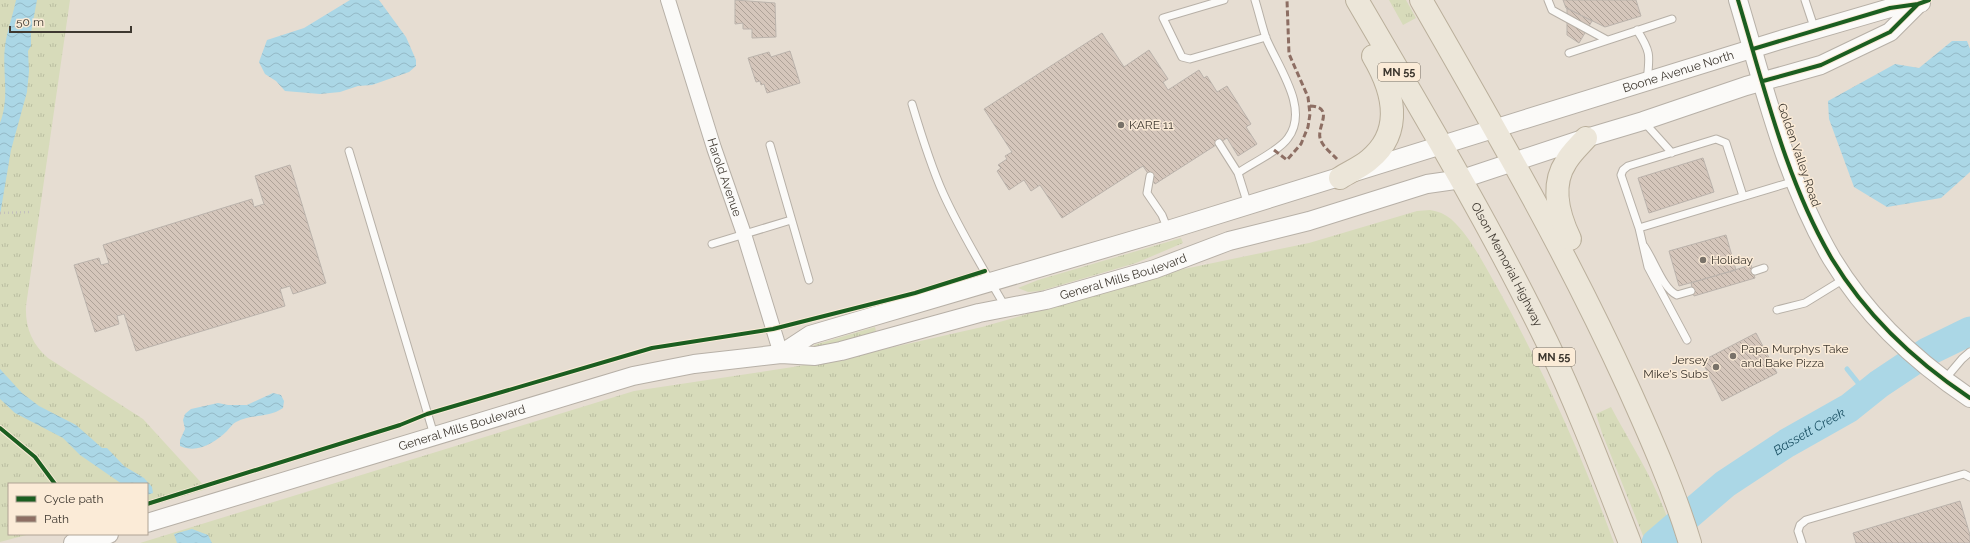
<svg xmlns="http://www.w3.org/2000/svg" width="1970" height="543" viewBox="0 0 1970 543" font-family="Raleway,sans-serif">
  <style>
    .grass { fill: url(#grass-tufts) }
    .water { fill: url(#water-waves) }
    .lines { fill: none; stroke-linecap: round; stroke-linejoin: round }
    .stream { stroke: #abd7e6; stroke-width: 5 }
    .river { stroke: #abd7e6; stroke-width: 29 }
    .building { fill: url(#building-back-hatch); stroke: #bbb3ac }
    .service-casing { stroke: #b7b0a7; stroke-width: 9 }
    .minor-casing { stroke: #b7b0a7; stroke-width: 16 }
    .tertiary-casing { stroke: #b7b0a7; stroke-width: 20 }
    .trunk-casing { stroke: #baaf9b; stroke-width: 24 }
    .path { stroke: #c3c0bc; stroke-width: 2.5; stroke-dasharray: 1 3; stroke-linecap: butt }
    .service { stroke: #fbfaf8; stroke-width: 7 }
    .minor { stroke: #fbfaf8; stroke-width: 14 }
    .tertiary { stroke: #fbfaf8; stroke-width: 18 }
    .trunk { stroke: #ece6d9; stroke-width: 22 }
    .quiet { stroke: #8d6e63; stroke-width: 3; stroke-dasharray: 6 3; stroke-linecap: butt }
    .cycleway-casing { stroke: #fbebd7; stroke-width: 6 }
    .cycleway { stroke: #1b5e20; stroke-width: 4 }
    .poi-dot { fill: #797269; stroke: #fbebd7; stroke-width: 1.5 }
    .labels { text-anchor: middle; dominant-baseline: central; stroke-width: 3; stroke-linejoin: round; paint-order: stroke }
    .shield { fill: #fbebd7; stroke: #776e62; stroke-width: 1 }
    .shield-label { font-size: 11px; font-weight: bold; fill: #3e3830 }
    .street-label { font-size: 12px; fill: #3e3830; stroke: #fbebd7 }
    .poi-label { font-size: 12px; fill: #3e3830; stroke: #fbebd7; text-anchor: start }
    .water-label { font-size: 13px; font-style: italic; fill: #1b5164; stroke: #fbebd7 }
  </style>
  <defs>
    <pattern id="grass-tufts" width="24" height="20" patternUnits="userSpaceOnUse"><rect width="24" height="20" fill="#d7dbba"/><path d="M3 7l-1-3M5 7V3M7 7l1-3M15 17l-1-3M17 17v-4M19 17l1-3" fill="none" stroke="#babda0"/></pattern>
    <pattern id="water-waves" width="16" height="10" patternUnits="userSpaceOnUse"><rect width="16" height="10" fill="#abd7e6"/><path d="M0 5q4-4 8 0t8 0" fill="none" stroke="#94b9c6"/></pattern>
    <pattern id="building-back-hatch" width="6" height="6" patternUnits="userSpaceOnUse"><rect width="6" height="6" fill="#d5c6bb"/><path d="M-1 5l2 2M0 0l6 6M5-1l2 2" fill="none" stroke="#aea298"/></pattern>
  </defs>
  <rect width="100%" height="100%" fill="#e6ddd2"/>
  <path class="grass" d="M0,0H70L26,306C25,327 32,344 48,358L143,419L207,489L147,507V484H9V534H30L0,542Z
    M1389,0H1406L1416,18L1403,25Z
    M1430,210C1438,211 1445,214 1451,219C1471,237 1484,265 1497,287C1543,369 1582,455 1614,543H140L634,391L793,367L863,354L982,327L1184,269L1309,243L1417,211Z
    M1181,238L1183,243L1136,263L1040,291L1028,292L1018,288L1038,280Z
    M875,327L876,331L857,340L814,347V345Z
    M1611,407C1631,445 1656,482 1669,523L1646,543L1602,433L1596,414Z"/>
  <path class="water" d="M16,0H37L31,32V46L28,51L29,71L27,92L11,150L0,215V123C10,98 2,71 5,46C7,31 13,15 16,0Z
    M350,0H379L406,37L416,60V66L409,72L372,85L358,86L340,92L320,94L285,91L276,81L265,74L259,62L267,40L304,28Z
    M1952,41H1967L1970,49V172L1941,198L1887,207L1854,187L1829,119L1828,101L1895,64L1919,68Z
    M0,369L22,393L39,406L76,425L102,448H107L124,466L144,478L152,487L153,493L147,495V484H122L80,455L63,438L15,413L0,399Z
    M273,393L281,395L284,401L283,408C269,418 251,414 236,422C232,424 230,428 227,431C214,443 197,454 180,446V440L185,429L183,420L185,414L191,409L218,403L228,405H247Z
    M1669,523L1674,537L1667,543H1646Z
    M192,529L208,535L212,543H177L174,534Z"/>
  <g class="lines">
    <path class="stream" d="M1847,369L1867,394"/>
    <path class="river" id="s1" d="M1656,543L1725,484L1787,443L1849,408L1879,384L1927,352L1970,331"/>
  </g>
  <path class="building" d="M735,0L775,3L776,37L752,38V29H743V23L735,24Z
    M1563,0H1636L1641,16L1605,27L1566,8Z
    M1567,8L1592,21L1579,43L1567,35Z
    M1102,33L1124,67L1149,50L1168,79L1163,82L1168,90L1199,70L1204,78L1207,76L1217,92L1227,86L1251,124L1246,127L1257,144L1238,156L1227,138L1155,184L1143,166L1062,218L1040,185L1031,191L1024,180L1009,190L997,171L1001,168L998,165L1007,159L1005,156L1012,152L984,109Z
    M790,51L800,83L767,93L764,84L761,85L760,81L756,82L748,58L769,52L771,57Z
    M1703,158L1714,192L1649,213L1638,178Z
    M290,165L326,283L293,294L290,286L280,289L285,306L136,351L124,314L117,316L119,324L95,332L74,265L99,258L101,265L109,263L103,245L252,199L254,207L264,204L255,176Z
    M1726,235L1736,270L1679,286L1669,251Z
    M1751,265L1755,278L1694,296L1691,283Z
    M1756,333L1777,373L1722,401L1702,361Z
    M1960,501L1970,535V543H1856L1853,533Z"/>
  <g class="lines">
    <defs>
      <path id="service" d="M1224,0L1163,18L1182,57L1190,59L1266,37
        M1548,0L1552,10L1607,40
        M1805,0L1815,30
        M1637,30C1651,52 1650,55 1647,81
        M1569,53L1672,19
        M912,104C921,134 930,164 943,193C961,233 984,270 1006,308
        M1644,122L1672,153
        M1219,143L1238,173L1248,205
        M770,145L809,280
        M349,151L434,435
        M1238,173C1252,163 1279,151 1288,138C1310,109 1278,67 1266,38C1262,26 1259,13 1255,0
        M1150,176L1147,193L1162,215L1168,230
        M1639,228L1795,181
        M712,244L791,220
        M1644,246C1654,260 1663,289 1677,295L1691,291
        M1755,271L1764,268
        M1777,310L1805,303L1844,279
        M1687,340L1648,267L1639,228L1621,175L1623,170L1628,166L1716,139L1726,143L1743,196
        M1945,379L1962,359L1970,352
        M1802,543L1798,531L1800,525L1806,520L1964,474L1970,477"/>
      <g id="minor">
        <path id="s2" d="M668,0L714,148L744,234L781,354"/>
      </g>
      <g id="tertiary">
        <path d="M1738,0C1764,86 1786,181 1832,259C1866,315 1916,362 1970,398"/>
        <path id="s3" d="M781,354L810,335L1168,230L1777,41L1890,8L1921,3"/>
        <path id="s4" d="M147,523L633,376L694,364L781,354L815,356L841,351L979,313L1046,300L1155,269L1229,241L1309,221L1427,184L1462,179L1586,138L1643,121L1746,86L1821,65L1890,32L1918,4"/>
        <path d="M73,543L109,534"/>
      </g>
      <g id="trunk">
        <path id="s5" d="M1357,0C1423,113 1490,225 1547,342C1578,407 1604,476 1630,543"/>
        <path d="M1421,0C1494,127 1567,253 1628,387C1651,438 1674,490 1690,543"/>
        <path d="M1340,178C1349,172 1361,167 1369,160C1405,131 1393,90 1373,56"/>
        <path d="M1570,239C1559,216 1550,186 1566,162C1571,153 1579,146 1586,138"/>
      </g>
    </defs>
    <use href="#service" class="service-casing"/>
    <use href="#minor" class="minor-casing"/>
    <use href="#tertiary" class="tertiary-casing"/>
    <use href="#trunk" class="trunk-casing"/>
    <path class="path" d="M0,213L32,212"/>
    <use href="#service" class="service"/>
    <use href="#minor" class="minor"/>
    <use href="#tertiary" class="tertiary"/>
    <use href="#trunk" class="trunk"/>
    <path class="quiet" d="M1310,106C1335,107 1317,126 1320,138C1322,146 1331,153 1337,159
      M1274,150L1287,160L1301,144L1308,127L1310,114L1308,97L1289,54L1287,0"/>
    <defs>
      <path id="cycleway" d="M1738,0C1764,86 1786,181 1832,259C1866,315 1916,362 1970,398
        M1753,49L1890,8L1918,4L1929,0
        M1763,81L1821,65L1890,32L1918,4
        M0,428L35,457L55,484
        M147,504L400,425L427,414L652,348L773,329L915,293L985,271"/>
    </defs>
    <use href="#cycleway" class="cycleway-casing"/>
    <use href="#cycleway" class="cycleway"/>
  </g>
  <g class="poi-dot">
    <circle cx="1121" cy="125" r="4"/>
    <circle cx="1703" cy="260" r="4"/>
    <circle cx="1733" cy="356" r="4"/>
    <circle cx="1716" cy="367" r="4"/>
  </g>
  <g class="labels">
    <g class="shield">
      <rect x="1378" y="63" width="42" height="18" rx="3"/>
      <rect x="1533" y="348" width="42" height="18" rx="3"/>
    </g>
    <g class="shield-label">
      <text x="1399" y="72">MN 55</text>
      <text x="1554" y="357">MN 55</text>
    </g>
    <g class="street-label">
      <text stroke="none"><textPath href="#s3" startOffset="942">Boone Avenue North</textPath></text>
      <text transform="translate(1799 155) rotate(71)">Golden Valley Road</text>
      <text stroke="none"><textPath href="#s2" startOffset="186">Harold Avenue</textPath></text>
      <text stroke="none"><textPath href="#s5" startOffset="304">Olson Memorial Highway</textPath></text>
      <text stroke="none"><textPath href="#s4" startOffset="1010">General Mills Boulevard</textPath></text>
      <text stroke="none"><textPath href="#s4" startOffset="329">General Mills Boulevard</textPath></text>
    </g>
    <g class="poi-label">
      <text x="1129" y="125">KARE 11</text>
      <text x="1711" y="260">Holiday</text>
      <text x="1741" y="349">Papa Murphys Take<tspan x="1741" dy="14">and Bake Pizza</tspan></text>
      <text x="1708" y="360" text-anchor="end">Jersey<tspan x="1708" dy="14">Mike's Subs</tspan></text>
    </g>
    <g class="water-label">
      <text stroke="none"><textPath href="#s1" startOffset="190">Bassett Creek</textPath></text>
    </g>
  </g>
  <rect x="8" y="483" width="140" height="52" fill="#fbebd7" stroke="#afa394"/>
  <rect x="16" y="496" width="20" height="6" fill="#1b5e20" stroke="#afa394"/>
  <text x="44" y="503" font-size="12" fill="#3e3830">Cycle path</text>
  <rect x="16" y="516" width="20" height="6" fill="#8d6e63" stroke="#afa394"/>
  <text x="44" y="523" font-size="12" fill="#3e3830">Path</text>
  <path d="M10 26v6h121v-6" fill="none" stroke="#3e3830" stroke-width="2"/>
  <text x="16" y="26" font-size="12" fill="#3e3830" stroke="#fbebd7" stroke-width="3" paint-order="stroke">50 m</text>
</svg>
